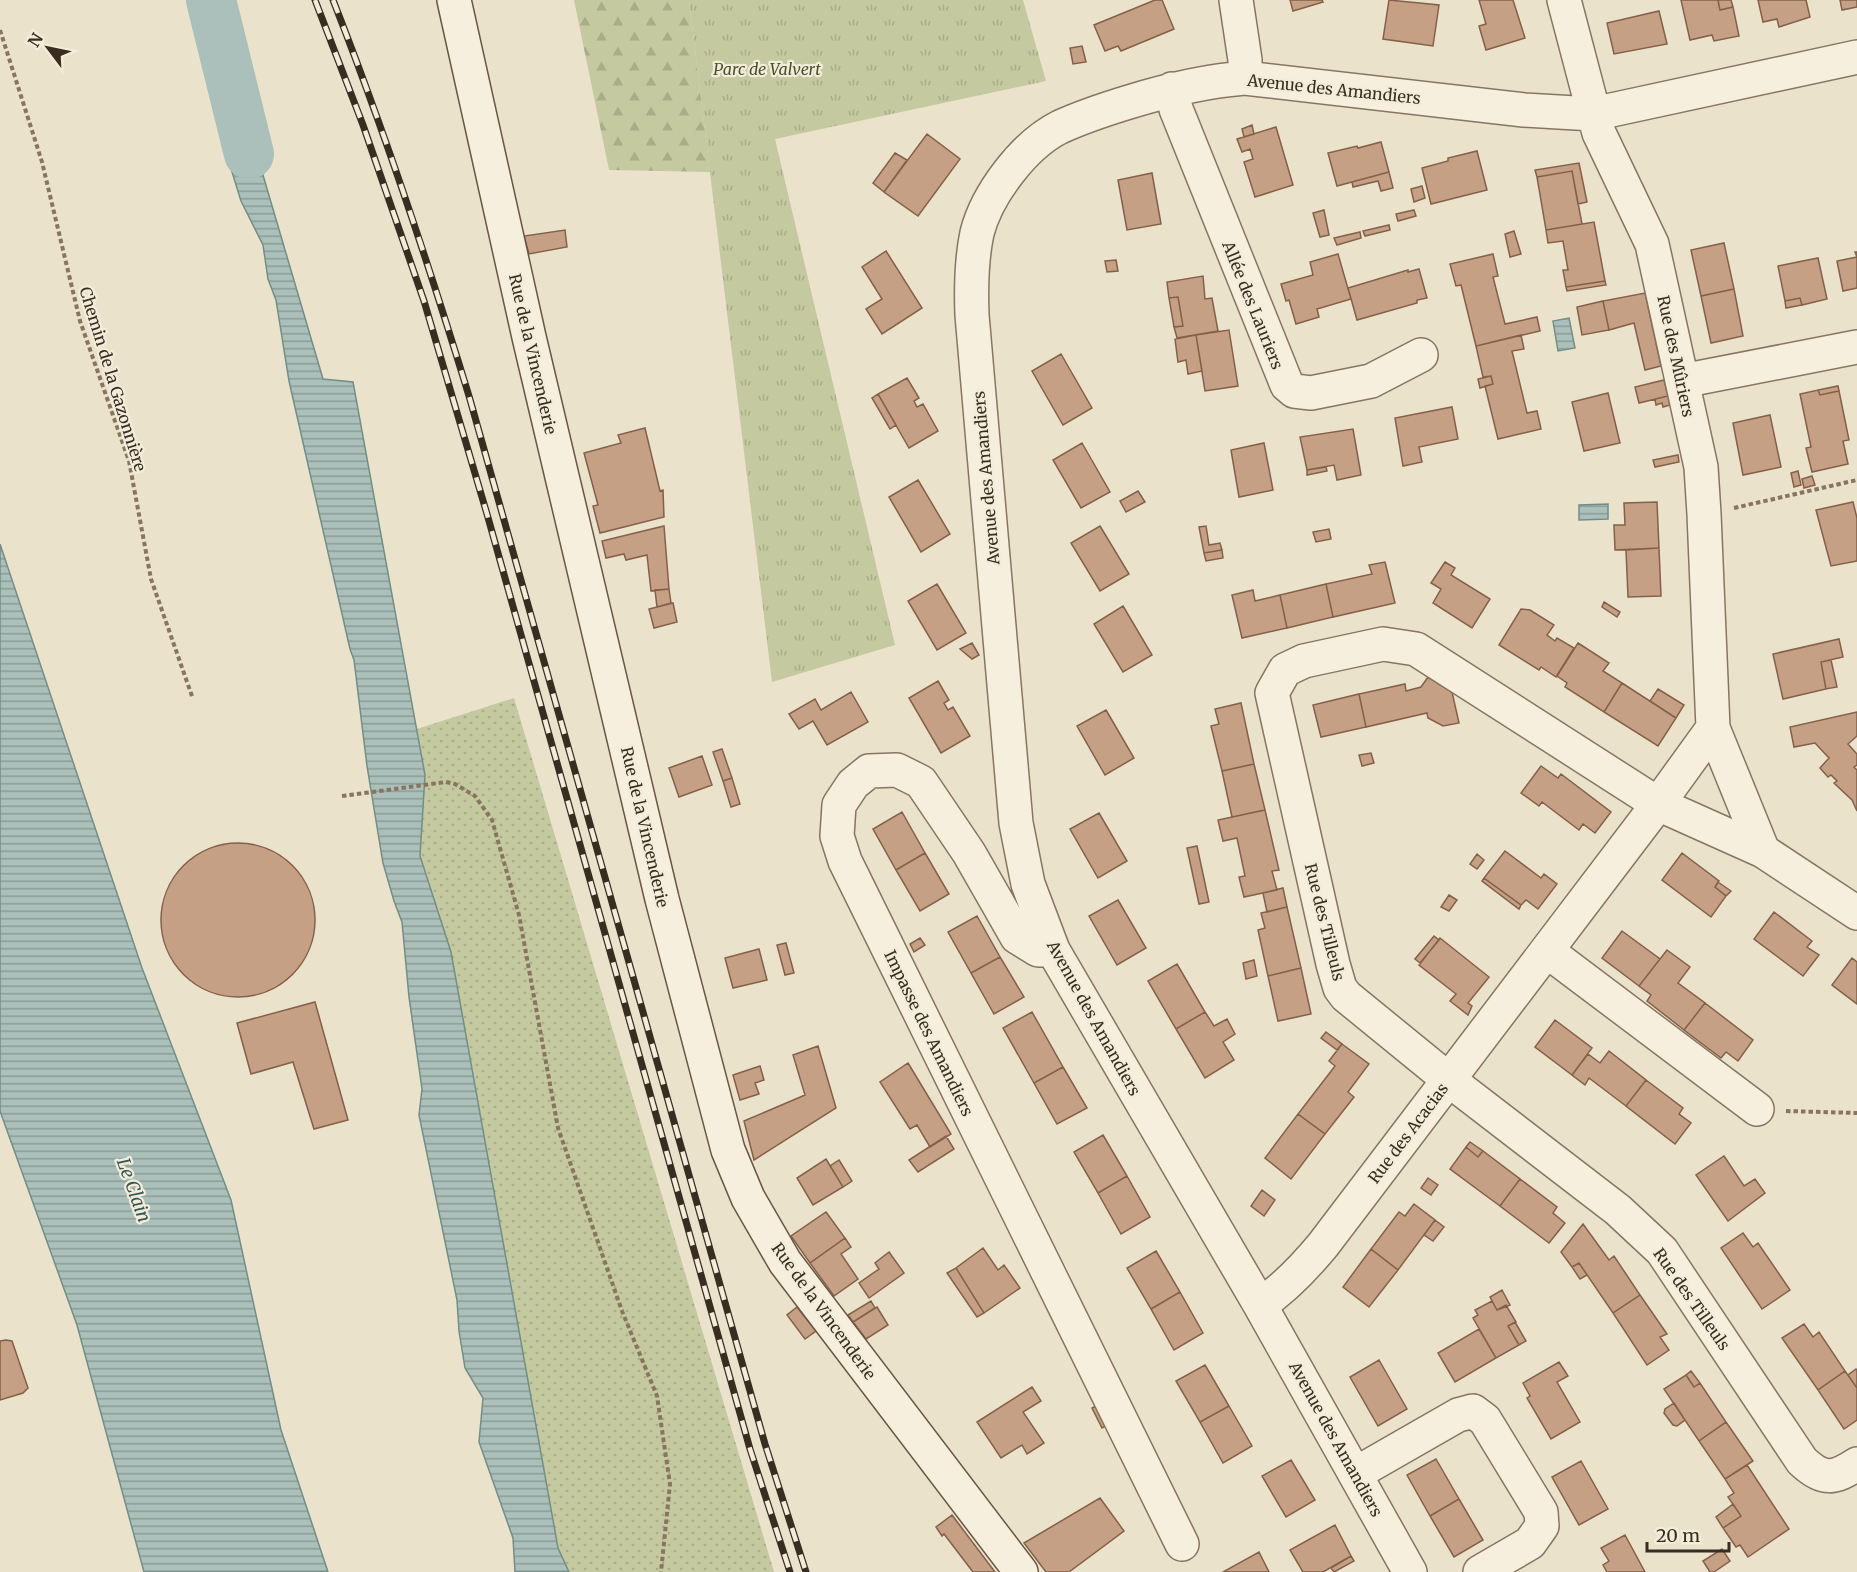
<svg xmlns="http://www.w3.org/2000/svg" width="1857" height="1572" viewBox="0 0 1857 1572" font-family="Merriweather,serif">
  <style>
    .grass { fill: url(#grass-dots) }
    .forest { fill: url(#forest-firs) }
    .park { fill: url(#park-tufts) }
    .water { fill: url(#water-rules); stroke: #728e87; stroke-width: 1.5 }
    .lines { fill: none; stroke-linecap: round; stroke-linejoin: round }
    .river { stroke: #abc0ba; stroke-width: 50 }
    .building { fill: #c6a084; stroke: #846048; stroke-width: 1.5 }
    .street-casing { stroke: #877560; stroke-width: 36 }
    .secondary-casing { stroke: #695643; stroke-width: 36 }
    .path { stroke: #877560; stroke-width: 4; stroke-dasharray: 4.5 3; stroke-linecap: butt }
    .street { stroke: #f6efde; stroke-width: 33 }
    .secondary { stroke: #f6efde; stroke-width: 33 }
    .rail-casing { stroke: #392d22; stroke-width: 7 }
    .rail { stroke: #f3ecda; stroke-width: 4.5; stroke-dasharray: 14; stroke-linecap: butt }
    .labels { text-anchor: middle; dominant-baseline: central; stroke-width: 4.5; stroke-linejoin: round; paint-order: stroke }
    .park-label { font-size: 16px; font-style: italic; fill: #49532b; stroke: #f3ecda }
    .street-label { font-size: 16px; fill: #392d22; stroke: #f3ecda }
    .water-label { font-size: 18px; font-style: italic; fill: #335755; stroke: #f3ecda }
  </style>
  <defs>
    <pattern id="grass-dots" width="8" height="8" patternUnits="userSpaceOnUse" patternTransform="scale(1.5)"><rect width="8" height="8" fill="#c4c99f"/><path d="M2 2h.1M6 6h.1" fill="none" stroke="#a9ad89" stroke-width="1.8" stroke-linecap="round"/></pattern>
    <pattern id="forest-firs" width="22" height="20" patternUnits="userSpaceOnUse" patternTransform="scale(1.5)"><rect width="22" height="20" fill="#c4c99f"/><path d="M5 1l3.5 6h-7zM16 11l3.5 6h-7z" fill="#a9ad89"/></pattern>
    <pattern id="park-tufts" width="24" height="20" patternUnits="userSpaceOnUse" patternTransform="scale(1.5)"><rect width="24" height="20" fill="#c4c99f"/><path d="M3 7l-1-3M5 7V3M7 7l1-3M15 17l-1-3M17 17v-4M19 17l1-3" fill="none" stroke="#a9ad89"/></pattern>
    <pattern id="water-rules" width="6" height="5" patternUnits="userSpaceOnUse" patternTransform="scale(1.5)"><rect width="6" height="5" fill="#abc0ba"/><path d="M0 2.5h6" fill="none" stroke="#8c9c97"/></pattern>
  </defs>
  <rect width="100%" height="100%" fill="#ebe2cb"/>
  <path class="grass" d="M514,698L774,1572H569L558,1548L451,952L420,856L425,775L417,729Z"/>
  <path class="forest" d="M574,0H689L710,172L609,170Z"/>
  <path class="park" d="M689,0H1023L1046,81L775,139L895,645L772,682Z"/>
  <path class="water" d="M249,154L260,165L323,379L353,382L425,775L420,856L451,952L558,1548L569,1572H515L513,1538L479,1442L483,1398L465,1368L459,1331L457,1300L419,1115L422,1089L409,997L402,922L394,901L383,863L367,766L354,660L350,649L289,381L276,300L268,279L263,245L241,201L228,159Z
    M1569,318L1575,348L1558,351L1553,321Z
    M1608,504V519L1579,520V505Z
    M0,544L142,968L231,1200L281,1430L328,1572H144L77,1325L0,1111Z"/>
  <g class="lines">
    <path class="river" d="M211,0L249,154"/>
  </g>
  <path class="building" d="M1155,0H1162L1174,29L1121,51L1118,46L1105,51L1094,25Z
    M1290,0H1322L1323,2L1293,11Z
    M1389,0L1439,5L1433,46L1383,39Z
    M1479,0H1513L1525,38L1486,50L1479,26L1486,24Z
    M1681,0H1718L1720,10L1733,7L1739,36L1714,41L1712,35L1690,40Z
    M1718,0H1731L1733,7L1720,10Z
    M1758,0H1806L1810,17L1779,27L1777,19L1763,22Z
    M1840,0H1857V7L1842,10Z
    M1659,11L1667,44L1614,54L1607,23Z
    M1082,46L1086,62L1073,64L1070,48Z
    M1252,125L1254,134L1244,137L1242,129Z
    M1276,127L1293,185L1255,197L1244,162L1253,159L1250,149L1242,152L1237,139Z
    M927,134L960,159L918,216L884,192Z
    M1381,142L1389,172L1337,186L1328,153L1357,146L1358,148Z
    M1477,151L1487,190L1431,204L1422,168L1448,161V158Z
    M895,153L907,160L884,192L873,183Z
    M1579,163L1587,202L1578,204L1572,171L1537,177L1535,170Z
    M1572,171L1582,224L1546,230L1537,177Z
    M1389,172L1393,188L1381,191L1378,181L1353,187L1352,182Z
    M1152,173L1161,224L1127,230L1118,180Z
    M1422,186L1425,198L1414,202L1411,189Z
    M1324,210L1329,235L1320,237L1313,213Z
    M1414,210L1416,216L1398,221L1396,214Z
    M1594,222L1605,281L1566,287L1563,270H1568L1563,241L1548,243L1546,230Z
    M1389,225L1390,230L1365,236L1363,231Z
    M565,230L567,247L529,254L524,236Z
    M1514,231L1521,254L1510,257L1505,234Z
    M1360,232L1361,238L1337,245L1334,238Z
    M1724,243L1734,289L1701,296L1691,250Z
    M886,251L922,308L882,334L866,309L882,299L862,267Z
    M1855,252H1857V288L1843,291L1837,261L1857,257Z
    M1338,254L1351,299L1317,309L1319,317L1296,324L1289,300L1286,301L1281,284L1313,275L1310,262Z
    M1493,254L1498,276L1493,277L1505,324L1537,317L1540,331L1476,346L1461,285L1456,286L1450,264Z
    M1818,258L1827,299L1802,305L1800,298L1785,301L1778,266Z
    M1116,260L1118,271L1107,272L1105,261Z
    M1419,269L1427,298L1417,300V303L1357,320L1348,288L1408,270V272Z
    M1203,276L1205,299L1212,298L1218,331L1177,338L1174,327L1183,326L1178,297L1169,298L1167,282Z
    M1605,281L1606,285L1567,291L1566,287Z
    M1734,289L1743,336L1711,343L1701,296Z
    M1645,293L1661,366L1645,370L1634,323L1609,330L1603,301Z
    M1178,297L1183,326L1174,327L1169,298Z
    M1800,298L1802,305L1786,308L1785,301Z
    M1603,301L1609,330L1582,335L1577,307Z
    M1229,330L1238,386L1205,391L1196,335Z
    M1196,335L1202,371L1188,374L1186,360L1178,362L1175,339Z
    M1521,335L1524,349L1512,351L1527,413L1537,411L1541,429L1498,439L1485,386L1493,384L1491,376L1483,377L1476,346Z
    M1061,354L1092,408L1063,425L1032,371Z
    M1491,376L1493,384L1480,388L1478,379Z
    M907,378L919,398L914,401L917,407L923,404L938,431L909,448L878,394Z
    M1664,380L1668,396L1639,403L1635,387Z
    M1838,386L1839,391L1820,395L1818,390Z
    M1818,390L1820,395L1839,391L1849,440L1843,441L1848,464L1812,472L1806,448L1811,447L1800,394Z
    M1608,393L1620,443L1584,451L1572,402Z
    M878,394L896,425L890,429L872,398Z
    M1668,396L1670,405L1663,407L1662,403L1656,405L1655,399Z
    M1452,407L1458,439L1419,447L1422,462L1403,466L1395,418Z
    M1770,415L1781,467L1743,475L1733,423Z
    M645,428L660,491L663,490L664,517L600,533L593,506L598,505L584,453L621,443L618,435Z
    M1353,429L1361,475L1337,480L1334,465L1307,470L1300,437Z
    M1082,443L1110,492L1081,508L1053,460Z
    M1264,443L1273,490L1239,497L1231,450Z
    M1678,455L1679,462L1655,467L1653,460Z
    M1326,467L1327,471L1307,475V470Z
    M1798,471L1801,485L1794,487L1791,473Z
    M1812,476L1815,485L1804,488L1802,479Z
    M918,480L950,534L921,552L889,497Z
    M1138,491L1145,502L1126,512L1120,501Z
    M1657,502L1659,548L1615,550L1614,525H1625L1624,503Z
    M1853,502L1857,518V561L1831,566L1816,510Z
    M664,526L669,589L651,591L647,555L626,560L624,554L606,558L602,541Z
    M1100,526L1129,574L1100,591L1071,543Z
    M1206,526L1209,545L1220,543L1222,550L1204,553L1199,527Z
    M1329,529L1331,539L1316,542L1313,532Z
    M1659,548L1661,596L1628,597L1626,550Z
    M1222,550L1223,558L1206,561L1204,553Z
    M1385,562L1395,603L1333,617L1326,584L1372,574L1369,565Z
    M1445,562L1455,568L1451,575L1490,599L1472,628L1433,603L1441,589L1431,583Z
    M937,584L966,633L937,650L908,601Z
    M1326,584L1333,617L1287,628L1280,595Z
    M669,589L671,603L657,607L655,590Z
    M1253,590L1255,601L1280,595L1287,628L1242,638L1232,595Z
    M1604,602L1620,612L1617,617L1602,607Z
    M673,603L677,622L654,628L649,609Z
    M1123,606L1152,655L1123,672L1094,624Z
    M1521,609L1530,610L1554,625L1547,635L1555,641L1557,638L1574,648L1556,677L1541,667L1539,670L1499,645Z
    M1839,639L1843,657L1821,662L1826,689L1783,699L1773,654Z
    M972,643L979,655L972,659L960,649Z
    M1578,643L1609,663L1603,671L1622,683L1604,712L1565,687L1567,683L1557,676Z
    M1831,660L1837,687L1826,689L1821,662Z
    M1428,677L1452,692L1459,723L1443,726L1428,718L1427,713L1366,727L1359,694L1405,684L1406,691L1421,687Z
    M938,681L949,700L944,703L948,710L953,707L970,736L941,753L909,698Z
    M1622,683L1676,718L1658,746L1604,712Z
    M1658,689L1684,705L1676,718L1650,701Z
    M851,692L868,722L827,745L813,721L799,729L789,714L815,699L821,710Z
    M1359,694L1366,727L1321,737L1313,705Z
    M1241,703L1254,764L1222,771L1211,726L1219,724L1215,709Z
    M1106,710L1134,758L1105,775L1077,726Z
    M1857,712V736L1848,744L1857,754V765L1854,767L1857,770V811L1852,800L1834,783L1837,781L1831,775L1828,777L1820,768L1829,758L1815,743L1794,747L1790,727Z
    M722,749L732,778L723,781L713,752Z
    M1371,753L1374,763L1362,766L1359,755Z
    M702,756L712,785L679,797L669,768Z
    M1254,764L1265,810L1232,817L1222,771Z
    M1541,766L1558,778L1561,774L1611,812L1595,833L1583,824L1579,830L1542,802L1539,806L1521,793Z
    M732,778L740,804L731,807L723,781Z
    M1265,810L1279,870L1272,871L1277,890L1244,897L1239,877L1245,876L1237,838L1223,841L1218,820Z
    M902,812L925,853L896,870L873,829Z
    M1099,813L1127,861L1098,878L1070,829Z
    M161 920a77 77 0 1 1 154 0a77 77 0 1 1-154 0Z
    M1197,846L1209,902L1199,904L1187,848Z
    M1505,851L1541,878L1544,874L1557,884L1538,909L1526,900L1521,905L1484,878Z
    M925,853L949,894L920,911L896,870Z
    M1682,853L1719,881L1715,887L1726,896L1711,917L1662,880Z
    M1477,854L1484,860L1477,869L1470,864Z
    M1484,878L1521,905L1519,909L1482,881Z
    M1718,882L1731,891L1726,896L1715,887Z
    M1283,888L1287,907L1267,912L1263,893Z
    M1449,895L1457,900L1449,911L1441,907Z
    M1118,900L1146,948L1117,965L1089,916Z
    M1287,907L1301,968L1268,976L1258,930L1265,928L1261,913Z
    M1774,912L1812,941L1807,947L1819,955L1803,976L1754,939Z
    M977,916L1000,957L971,973L948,932Z
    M1622,931L1660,959L1639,986L1602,958Z
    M1434,936L1439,940L1420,963L1415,959Z
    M920,938L925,945L914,952L910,944Z
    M1440,938L1489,977L1468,1003L1472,1006L1468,1015L1450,1001L1456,994L1419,965Z
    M786,943L794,973L785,975L777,945Z
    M759,949L767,980L733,988L725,958Z
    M1667,950L1690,967L1678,983L1705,1003L1684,1030L1647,1001L1651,995L1639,986Z
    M1000,957L1024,997L994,1014L971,973Z
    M1852,958L1857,962V1004L1832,985Z
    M1254,960L1257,976L1246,979L1243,963Z
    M1177,964L1205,1012L1176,1029L1148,981Z
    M1301,968L1311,1014L1278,1021L1268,976Z
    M315,1002L348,1120L314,1129L293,1062L251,1074L237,1023Z
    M1705,1003L1753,1040L1738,1061L1726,1052L1721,1058L1684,1030Z
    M1032,1012L1063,1067L1034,1083L1003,1028Z
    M1205,1012L1214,1026L1227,1019L1235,1034L1223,1042L1234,1060L1205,1078L1176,1029Z
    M1555,1020L1592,1048L1572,1075L1535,1047Z
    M1326,1032L1342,1044L1337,1050L1321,1038Z
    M1342,1044L1369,1064L1348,1092L1354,1097L1325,1134L1298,1114L1335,1066L1329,1061Z
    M818,1046L836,1108L754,1160L744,1121L805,1095L793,1055Z
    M1609,1051L1646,1080L1626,1106L1589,1078L1585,1085L1572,1075L1588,1054L1600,1063Z
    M908,1063L951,1134L930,1147L917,1125L910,1129L880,1082Z
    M760,1066L764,1080L755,1083L759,1094L740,1100L733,1075Z
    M1063,1067L1087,1108L1057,1124L1034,1083Z
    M1646,1080L1683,1108L1679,1114L1691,1123L1675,1144L1626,1106Z
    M1298,1114L1325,1134L1291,1179L1265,1158Z
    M1103,1135L1127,1176L1098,1193L1074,1152Z
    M946,1136L954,1149L918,1172L909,1160Z
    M1470,1142L1483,1151L1478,1157L1466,1147Z
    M1466,1147L1478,1157L1483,1151L1520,1179L1500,1206L1450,1169Z
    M1724,1156L1744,1186L1755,1179L1765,1193L1728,1221L1696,1175Z
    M826,1159L843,1187L813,1205L797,1178Z
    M839,1160L852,1181L843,1187L830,1166Z
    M1127,1176L1150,1217L1121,1234L1098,1193Z
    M1428,1178L1438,1185L1431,1195L1421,1188Z
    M1520,1179L1557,1207L1553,1213L1565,1223L1549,1243L1500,1206Z
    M1262,1190L1275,1200L1264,1216L1251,1206Z
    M1414,1204L1435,1220L1398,1270L1371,1249L1399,1212L1405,1216Z
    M826,1212L845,1238L810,1263L791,1236Z
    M1435,1220L1444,1227L1433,1241L1424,1235Z
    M1583,1224L1609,1260L1614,1256L1640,1295L1613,1313L1579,1263L1572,1267L1561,1252Z
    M1743,1233L1753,1247L1758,1243L1790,1290L1762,1309L1721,1248Z
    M845,1238L851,1247L841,1254L858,1279L834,1296L810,1263Z
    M983,1248L998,1270L1004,1265L1020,1288L984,1313L956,1268Z
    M1371,1249L1398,1270L1369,1307L1343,1287Z
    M1156,1251L1180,1292L1151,1309L1127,1268Z
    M889,1252L904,1273L869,1298L859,1283L879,1269L875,1263Z
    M1579,1263L1587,1275L1580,1279L1572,1267Z
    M956,1268L984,1313L977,1317L947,1273Z
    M1502,1290L1510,1305L1497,1310L1490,1297Z
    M1180,1292L1203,1333L1174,1350L1151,1309Z
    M1640,1295L1667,1334L1660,1337L1669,1350L1647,1365L1613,1313Z
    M871,1301L875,1308L853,1322L848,1315Z
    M1492,1301L1497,1310L1506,1305L1516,1322L1508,1326L1519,1345L1496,1358L1473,1318L1478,1315L1475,1310Z
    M797,1307L816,1331L805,1339L787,1315Z
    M877,1307L888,1325L866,1339L853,1322Z
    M1515,1322L1526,1341L1519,1345L1508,1326Z
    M1804,1324L1813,1337L1819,1332L1845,1371L1818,1390L1782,1338Z
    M1479,1329L1496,1358L1455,1382L1438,1353Z
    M6,1340L12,1341L28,1388L23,1393L0,1400V1341Z
    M1379,1360L1407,1409L1378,1426L1350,1377Z
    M1559,1362L1568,1376L1557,1382L1580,1422L1551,1439L1527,1398L1530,1396L1523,1383Z
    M1205,1365L1229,1406L1200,1422L1176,1381Z
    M1856,1369L1857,1370V1388L1848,1375Z
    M1691,1371L1700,1383L1694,1387L1686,1375Z
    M1845,1371L1857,1388V1420L1844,1429L1818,1390Z
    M1686,1375L1694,1387L1700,1383L1726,1422L1699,1441L1664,1389Z
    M1032,1387L1041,1401L1023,1412L1044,1443L1027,1454L1022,1445L1001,1458L977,1422Z
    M1101,1403L1111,1423L1102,1428L1092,1408Z
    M1674,1403L1685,1420L1677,1426L1673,1425L1664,1413L1665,1409Z
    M1229,1406L1252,1446L1223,1463L1200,1422Z
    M1726,1422L1753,1461L1725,1479L1699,1441Z
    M1436,1459L1459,1499L1430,1516L1407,1475Z
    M1291,1460L1315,1500L1286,1517L1262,1476Z
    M1581,1461L1608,1509L1579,1525L1552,1477Z
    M1747,1465L1789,1529L1748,1557L1740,1545L1736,1547L1723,1528L1741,1516L1728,1497L1734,1493L1725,1479Z
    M1100,1498L1124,1531L1069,1572H1046L1024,1543Z
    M1459,1499L1483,1540L1454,1557L1430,1516Z
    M1733,1504L1741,1516L1723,1528L1716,1517Z
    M952,1515L995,1572H973L944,1534L942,1536L936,1527Z
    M1335,1525L1351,1556L1323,1572H1303L1290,1550Z
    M1625,1535L1645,1572H1607L1603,1565L1609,1561L1601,1548Z
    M1722,1549L1730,1561L1714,1572H1710L1703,1561Z
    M1259,1552L1269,1572H1223Z
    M1351,1556L1354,1561L1334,1572L1331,1568Z"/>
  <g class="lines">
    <defs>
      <path id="street" d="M1236,0L1245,60V78
        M1172,89L1176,109L1287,385L1294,391L1311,393L1371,381L1421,355
        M1682,381L1857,347
        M1713,728L1763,851L1857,913
        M1763,851L1658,804L1416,649L1383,644L1304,661L1285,670L1272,693L1333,964L1340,988L1346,996L1449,1080L1618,1210L1662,1251L1802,1461C1823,1481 1834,1479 1857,1464
        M1053,950H1038L1017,937L969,853L921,782L897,770L869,771L853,784L839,805L837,836L845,861L1182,1544
        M1547,951L1757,1109
        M1260,1305C1285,1288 1304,1268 1323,1245L1658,804L1713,728L1704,514L1701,467L1652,244L1599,133L1564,0
        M1355,1474L1458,1415L1473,1411L1485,1420L1541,1512L1542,1526L1530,1543L1480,1572
        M1410,1572L1260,1305L1053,950L1028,884L1016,823L972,315C971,288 971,261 977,233C987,194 1024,145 1060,127C1082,117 1106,109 1129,102C1168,90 1205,81 1245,78L1524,110L1593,114L1857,57"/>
      <path id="secondary" d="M454,0L529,337L662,899L728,1150L748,1198L785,1262L1021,1572"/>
    </defs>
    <use href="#street" class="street-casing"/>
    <use href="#secondary" class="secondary-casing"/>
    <path class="path" d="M0,30L42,162L80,321L129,461L151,579L193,699
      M1734,508L1857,480
      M342,796L446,782L455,784L475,796L492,820L519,915L558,1128L622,1311L657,1396L670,1484L661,1572
      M1786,1111L1857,1113"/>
    <use href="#street" class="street"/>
    <use href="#secondary" class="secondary"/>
    <defs>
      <path id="rail" d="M315,0L363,125L424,301L487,514L750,1449L790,1572
        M333,0C384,130 428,262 469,396L765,1444L806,1572"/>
    </defs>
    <use href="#rail" class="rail-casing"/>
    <use href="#rail" class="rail"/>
  </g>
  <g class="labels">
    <g class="park-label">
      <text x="767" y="69">Parc de Valvert</text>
    </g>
    <g class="street-label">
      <text transform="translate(1334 89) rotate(6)">Avenue des Amandiers</text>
      <text transform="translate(1253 305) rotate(68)">Allée des Lauriers</text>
      <text transform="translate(533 354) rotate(77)">Rue de la Vincenderie</text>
      <text transform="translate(1676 356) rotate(78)">Rue des Mûriers</text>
      <text transform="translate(113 379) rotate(73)">Chemin de la Gazonnière</text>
      <text transform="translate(986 478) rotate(-95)">Avenue des Amandiers</text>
      <text transform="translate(645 827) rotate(77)">Rue de la Vincenderie</text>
      <text transform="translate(1325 922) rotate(76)">Rue des Tilleuls</text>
      <text transform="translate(1094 1018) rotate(61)">Avenue des Amandiers</text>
      <text transform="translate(929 1033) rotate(64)">Impasse des Amandiers</text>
      <text transform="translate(1408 1133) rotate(-53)">Rue des Acacias</text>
      <text transform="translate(1692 1299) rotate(55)">Rue des Tilleuls</text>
      <text transform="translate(824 1311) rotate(54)">Rue de la Vincenderie</text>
      <text transform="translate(1336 1439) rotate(61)">Avenue des Amandiers</text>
    </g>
    <g class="water-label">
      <text transform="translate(134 1190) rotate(70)">Le Clain</text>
    </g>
  </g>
  <g transform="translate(48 48) rotate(302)" stroke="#f3ecda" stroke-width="4.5" paint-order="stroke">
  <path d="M0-4.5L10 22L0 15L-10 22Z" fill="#392d22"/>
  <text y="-9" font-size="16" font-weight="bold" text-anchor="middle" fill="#392d22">N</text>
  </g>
  <path d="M1647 1542v9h82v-9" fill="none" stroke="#392d22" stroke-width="3"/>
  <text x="1656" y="1542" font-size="18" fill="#392d22" stroke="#f3ecda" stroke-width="4.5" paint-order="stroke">20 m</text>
</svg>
